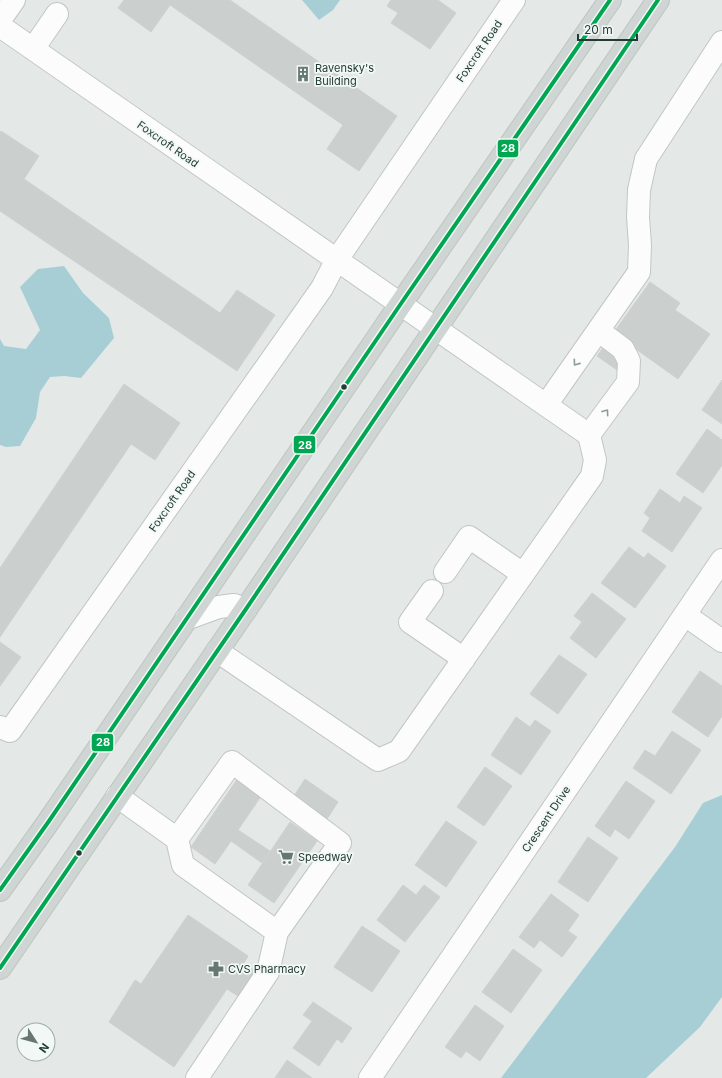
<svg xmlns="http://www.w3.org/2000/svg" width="722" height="1078" viewBox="0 0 722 1078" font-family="Inter,sans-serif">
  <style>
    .water { fill: #a7ced5 }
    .building { fill: #cbd0ce; stroke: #cdd2d0 }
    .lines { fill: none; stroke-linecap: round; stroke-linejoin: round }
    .minor-casing { stroke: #c1c6c4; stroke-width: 24 }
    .major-casing { stroke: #bdc5c2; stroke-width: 24 }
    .minor { stroke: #fbfcfb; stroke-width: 22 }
    .major { stroke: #ced5d3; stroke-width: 22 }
    .bus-1-casing { stroke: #f2f8f5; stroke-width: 7 }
    .bus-1 { stroke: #00a651; stroke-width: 4 }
    .oneway { stroke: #8f9c98 }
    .bus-dot { fill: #233b35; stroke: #f2f8f5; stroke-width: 1.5 }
    .labels { text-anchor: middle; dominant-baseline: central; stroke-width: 3.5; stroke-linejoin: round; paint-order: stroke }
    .street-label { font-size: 11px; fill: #233b35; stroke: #f2f8f5 }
    .poi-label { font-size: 11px; fill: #233b35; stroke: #f2f8f5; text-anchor: start }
    .line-badge { stroke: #f2f8f5; stroke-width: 1.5 }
    .badge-label { font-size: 11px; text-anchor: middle; font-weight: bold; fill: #fff }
  </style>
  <rect width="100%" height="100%" fill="#e4e9e7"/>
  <path class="water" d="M302,0H340L333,10L319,20Z
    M64,266L83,293L109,318L114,338L81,378L64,376L50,377L40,392L36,418L20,446L6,447L0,445V339L4,346L26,349L40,330L20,287L38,269Z
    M722,795V997L700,1027L646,1078H501L675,847L703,803Z"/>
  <path class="building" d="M124,0H230L397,116L359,171L327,149L343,125L170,5L151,32L118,8Z
    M391,0H438L456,13L430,49L391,23L398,13L387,6Z
    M1,131L39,156L24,179L220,313L237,290L275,315L237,371L0,211V133Z
    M650,282L680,303L675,310L710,334L678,379L633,347L617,370L597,356Z
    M722,380V424L702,410Z
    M124,384L180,423L155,460L131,444L0,637V568Z
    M707,429L722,440V465L703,493L676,474Z
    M660,489L680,503L684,496L702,508L672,552L642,531L650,518L644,513Z
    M629,547L644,558L648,553L666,566L635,608L601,583Z
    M592,593L626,619L596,658L570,638L582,622L574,616Z
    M0,642L21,657L0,686Z
    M559,655L587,674L558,714L530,694Z
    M700,671L722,686V716L708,737L672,712Z
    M516,717L530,727L535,720L551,731L521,775L491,755Z
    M672,731L701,750L671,794L633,768L645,750L655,756Z
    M485,767L512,786L484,826L457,807Z
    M240,775L264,792L238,830L270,851L262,863L231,841L215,864L191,847Z
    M305,779L338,802L327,819L294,796Z
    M626,781L655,801L629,839L615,829L610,837L595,826Z
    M446,821L477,842L446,887L415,865Z
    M290,822L317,841L274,903L248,885Z
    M588,837L618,858L588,902L558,882Z
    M403,885L416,895L424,885L440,897L405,942L377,920Z
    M551,894L579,915L568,931L577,937L562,957L540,940L534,948L519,937Z
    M188,915L248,956L244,963L258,973L241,998L227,989L174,1067L109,1022L135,980L141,984Z
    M362,926L400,951L372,992L334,967Z
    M513,949L542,970L511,1013L482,992Z
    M313,1002L352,1028L342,1043L337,1039L319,1066L293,1048L312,1021L303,1015Z
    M475,1005L504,1026L480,1061L466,1051L461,1058L445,1047Z
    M287,1060L312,1078H275Z"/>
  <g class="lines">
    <defs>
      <path id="minor" d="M0,20L14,0
        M0,26L589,435L628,382L629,361L623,349L599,331
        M33,49L57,14
        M546,405L639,272L640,245L638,217L639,190L646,159L722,42
        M445,572L469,537L523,574
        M432,591L410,622L464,659
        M685,615L722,641
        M186,619L219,607L234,605L246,609
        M217,651L378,760L399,751L592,476L595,460L589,435
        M0,727L10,731L322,288L336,261L514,0
        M117,796L177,839L183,865L277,932L268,972L197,1078
        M177,839L232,762L340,843L277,932
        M370,1078L722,560"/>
      <path id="major" d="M0,890L49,821L400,305L610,0
        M0,968L246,609L658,0"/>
    </defs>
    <use href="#minor" class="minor-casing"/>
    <use href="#major" class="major-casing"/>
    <use href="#minor" class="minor"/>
    <use href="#major" class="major"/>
    <defs>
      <path id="bus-1" d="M0,890L49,821L400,305L610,0
        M0,968L246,609L658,0"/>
    </defs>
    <use href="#bus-1" class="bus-1-casing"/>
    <use href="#bus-1" class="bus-1"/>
  </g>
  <defs><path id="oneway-chevron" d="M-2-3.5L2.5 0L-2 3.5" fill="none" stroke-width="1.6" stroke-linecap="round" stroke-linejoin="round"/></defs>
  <g class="oneway">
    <use href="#oneway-chevron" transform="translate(576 363) rotate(125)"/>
    <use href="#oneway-chevron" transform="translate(606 412) rotate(-54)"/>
  </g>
  <defs>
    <symbol id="building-bare" viewBox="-9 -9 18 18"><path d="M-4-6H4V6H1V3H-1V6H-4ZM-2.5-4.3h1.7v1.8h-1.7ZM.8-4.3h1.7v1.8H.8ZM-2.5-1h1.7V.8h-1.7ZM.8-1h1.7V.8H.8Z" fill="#677873" stroke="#f2f8f5" stroke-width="2.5" paint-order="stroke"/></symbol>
    <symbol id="supermarket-bare" viewBox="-9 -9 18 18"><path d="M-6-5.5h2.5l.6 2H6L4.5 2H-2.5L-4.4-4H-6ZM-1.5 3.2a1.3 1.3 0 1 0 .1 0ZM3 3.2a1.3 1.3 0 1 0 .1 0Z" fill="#677873" stroke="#f2f8f5" stroke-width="2.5" paint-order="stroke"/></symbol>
    <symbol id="pharmacy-bare" viewBox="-9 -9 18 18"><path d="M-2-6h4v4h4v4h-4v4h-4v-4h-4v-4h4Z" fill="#677873" stroke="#f2f8f5" stroke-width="2.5" paint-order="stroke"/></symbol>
  </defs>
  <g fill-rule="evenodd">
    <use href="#building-bare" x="292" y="63" width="22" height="22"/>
    <use href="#supermarket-bare" x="275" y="846" width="22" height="22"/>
    <use href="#pharmacy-bare" x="205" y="958" width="22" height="22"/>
  </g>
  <g class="bus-dot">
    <circle cx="344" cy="387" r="3.5"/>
    <circle cx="79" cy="853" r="3.5"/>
  </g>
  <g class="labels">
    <g class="street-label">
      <text transform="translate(479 51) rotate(-56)">Foxcroft Road</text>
      <text transform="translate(168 144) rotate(35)">Foxcroft Road</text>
      <text transform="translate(172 501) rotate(-55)">Foxcroft Road</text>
      <text transform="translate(546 819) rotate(-56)">Crescent Drive</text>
    </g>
    <g class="poi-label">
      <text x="315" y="68">Ravensky's<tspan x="315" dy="13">Building</tspan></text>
      <text x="298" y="857">Speedway</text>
      <text x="228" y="969">CVS Pharmacy</text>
    </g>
  </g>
  <g class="line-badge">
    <rect x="497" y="139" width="22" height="19" rx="4" fill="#00a651"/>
    <rect x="293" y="435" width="23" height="19" rx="4" fill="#00a651"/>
    <rect x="91" y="733" width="23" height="19" rx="4" fill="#00a651"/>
  </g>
  <g class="badge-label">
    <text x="508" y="152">28</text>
    <text x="305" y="449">28</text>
    <text x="103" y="746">28</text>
  </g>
  <g transform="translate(36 1042) rotate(126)"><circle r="19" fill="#f2f8f5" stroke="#9faca8"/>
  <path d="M0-3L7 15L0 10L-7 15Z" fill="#677873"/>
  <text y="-6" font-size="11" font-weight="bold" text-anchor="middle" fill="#233b35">N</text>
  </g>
  <path d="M578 34v6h59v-6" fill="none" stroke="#233b35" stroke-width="2"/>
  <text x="584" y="34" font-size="12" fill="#233b35" stroke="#f2f8f5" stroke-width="3" paint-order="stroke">20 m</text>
</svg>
